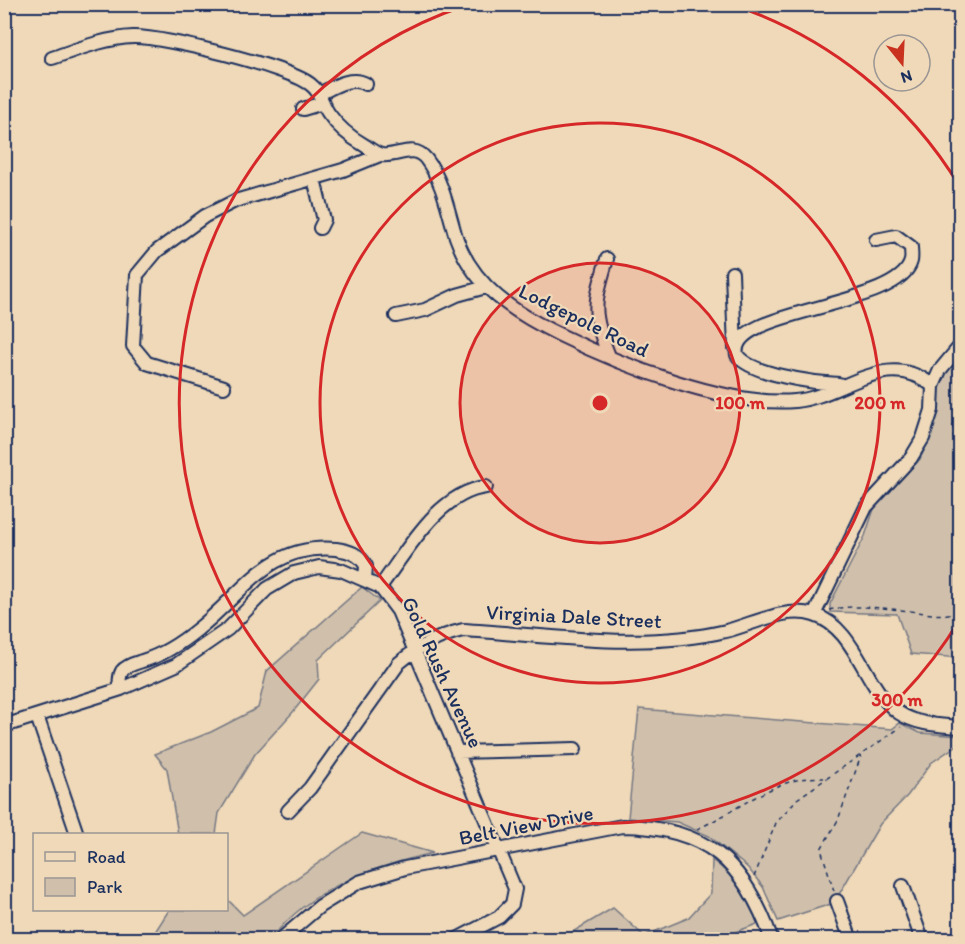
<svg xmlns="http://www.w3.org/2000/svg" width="965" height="944" viewBox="0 0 965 944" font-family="Itim,sans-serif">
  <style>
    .green { fill: #d0c0ab; stroke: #767884; stroke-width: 1.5 }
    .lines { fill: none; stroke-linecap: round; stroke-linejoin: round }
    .minor-casing { stroke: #1b2f5e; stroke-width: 16 }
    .path { stroke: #1b2f5e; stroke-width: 1.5; stroke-dasharray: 4.5 4.5; stroke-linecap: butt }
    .minor { stroke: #efd9b8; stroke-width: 12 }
    .ring { fill: none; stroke: #d62828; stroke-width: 3 }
    .labels { text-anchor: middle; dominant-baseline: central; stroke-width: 4.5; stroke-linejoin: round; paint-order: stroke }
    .street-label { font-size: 21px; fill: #1b2f5e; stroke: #efd9b8 }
    .centre { fill: #d62828; stroke: #efd9b8; stroke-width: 3 }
    .ring-label { font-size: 18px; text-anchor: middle; font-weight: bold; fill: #d62828; stroke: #efd9b8; stroke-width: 4.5; stroke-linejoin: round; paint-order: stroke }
  </style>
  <rect width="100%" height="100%" fill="#efd9b8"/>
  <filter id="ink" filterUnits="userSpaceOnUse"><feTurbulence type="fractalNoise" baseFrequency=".0167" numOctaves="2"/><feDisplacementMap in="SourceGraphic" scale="12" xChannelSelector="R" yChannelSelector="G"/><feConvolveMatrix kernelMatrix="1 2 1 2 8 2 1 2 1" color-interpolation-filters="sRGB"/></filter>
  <g filter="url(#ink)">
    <path class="green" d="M960,343V658L911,654L897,614L830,612V604L865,536L875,506L920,459L934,427L937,387Z
      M362,587L380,601L318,660L319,679L293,712L255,754L219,813L216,834H178L167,769L155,754L211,732L258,708L267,671Z
      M639,709L892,729L900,723L920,733L960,736V743L931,763L908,795L880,824L834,903L778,921L763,887L748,868L709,836L677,822L628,818Z
      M362,833L433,853C372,867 310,888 271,939L111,940L109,934L155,932L169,910H226L227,899L243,915Z
      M712,860C735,877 748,897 760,923L716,939L559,940L613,908L644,936L688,918L711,893Z"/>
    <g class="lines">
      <defs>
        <path id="minor" d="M52,58C78,49 106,38 133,37C163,36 287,67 310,84C322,93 321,103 329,114C338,127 350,137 364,145C369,148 376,154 382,155C398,157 413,143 426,159C443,181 448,211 456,237C473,287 515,313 560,335C621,365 727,407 795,401C842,397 887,347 933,386
          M321,93C335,86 351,76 366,84
          M303,109L323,103
          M314,179L324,220L320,228
          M607,259C594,304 591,312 609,356
          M732,273L735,348
          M396,316L425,310L457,295L486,287
          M839,384C816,383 751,375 737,355C726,308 899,309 911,261C912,257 911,251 911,247L896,236L876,240
          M224,387L147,363L133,346L137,275L157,251L205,216L235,201L343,170L380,155
          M380,587C407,551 438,493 486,487
          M814,615L866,507L911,458L923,438L932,410L933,386L940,370L960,346
          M121,689C119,684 119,676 122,671C127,665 136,663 142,661C163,655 181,643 198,629C244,593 268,543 336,549C349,551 360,554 366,566L365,580
          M37,716L77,834
          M4,726L121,689L176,665L228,629L267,589L294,573L319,567L341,570L380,587L398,611L515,889L512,904L499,917L455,940
          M457,752L575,749
          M288,811L310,788L399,663C419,646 438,636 463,630C550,635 640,651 726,631C754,624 785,606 814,615C857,628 864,689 899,713C917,725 940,725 960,727
          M903,886L922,940
          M837,901L851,940
          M280,940L320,906L359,882L405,868L622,826C707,827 744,862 772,940"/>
      </defs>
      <use href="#minor" class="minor-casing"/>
      <path class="path" d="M960,399L953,427L960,540
        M829,610C855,604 883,608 910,611C928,613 942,618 960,611
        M697,829C737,812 779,773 824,778
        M754,877L776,823L797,799L901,727
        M834,891L821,849L838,820L861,756"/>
      <use href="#minor" class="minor"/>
    </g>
  </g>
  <circle cx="600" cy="403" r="140" fill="#d62828" fill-opacity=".12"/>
  <g class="ring">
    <circle cx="600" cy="403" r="140"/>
    <circle cx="600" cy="403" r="280"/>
    <path d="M960 619A420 420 0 1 1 467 5M733 5A420 420 0 0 1 960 187"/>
  </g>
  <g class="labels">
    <g class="street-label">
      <text transform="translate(584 320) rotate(26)">Lodgepole Road</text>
      <text transform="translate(574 616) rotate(3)">Virginia Dale Street</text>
      <text transform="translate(443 672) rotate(65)">Gold Rush Avenue</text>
      <text transform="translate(526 825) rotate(-11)">Belt View Drive</text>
    </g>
  </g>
  <circle cx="600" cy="403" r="9" class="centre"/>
  <g class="ring-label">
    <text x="740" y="409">100 m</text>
    <text x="880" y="409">200 m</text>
    <text x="897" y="706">300 m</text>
  </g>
  <rect width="965" height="944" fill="none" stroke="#efd9b8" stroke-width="24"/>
  <rect x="12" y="12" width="941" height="920" fill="none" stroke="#1b2f5e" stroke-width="2" filter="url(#ink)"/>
  <rect x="33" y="833" width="195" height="78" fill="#efd9b8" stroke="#9a9594" stroke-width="1.5"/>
  <rect x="45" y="852" width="30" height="9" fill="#efd9b8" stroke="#9a9594" stroke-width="1.5"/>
  <text x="87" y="863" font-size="18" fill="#1b2f5e">Road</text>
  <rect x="45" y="878" width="30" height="18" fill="#d0c0ab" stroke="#9a9594" stroke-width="1.5"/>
  <text x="87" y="893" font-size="18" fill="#1b2f5e">Park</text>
  <g transform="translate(902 63) rotate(162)"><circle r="28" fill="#efd9b8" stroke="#9a9594" stroke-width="1.5"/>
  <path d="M0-4.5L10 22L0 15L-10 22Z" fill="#c8321e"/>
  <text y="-9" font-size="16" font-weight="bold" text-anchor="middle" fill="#1b2f5e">N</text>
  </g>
</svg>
